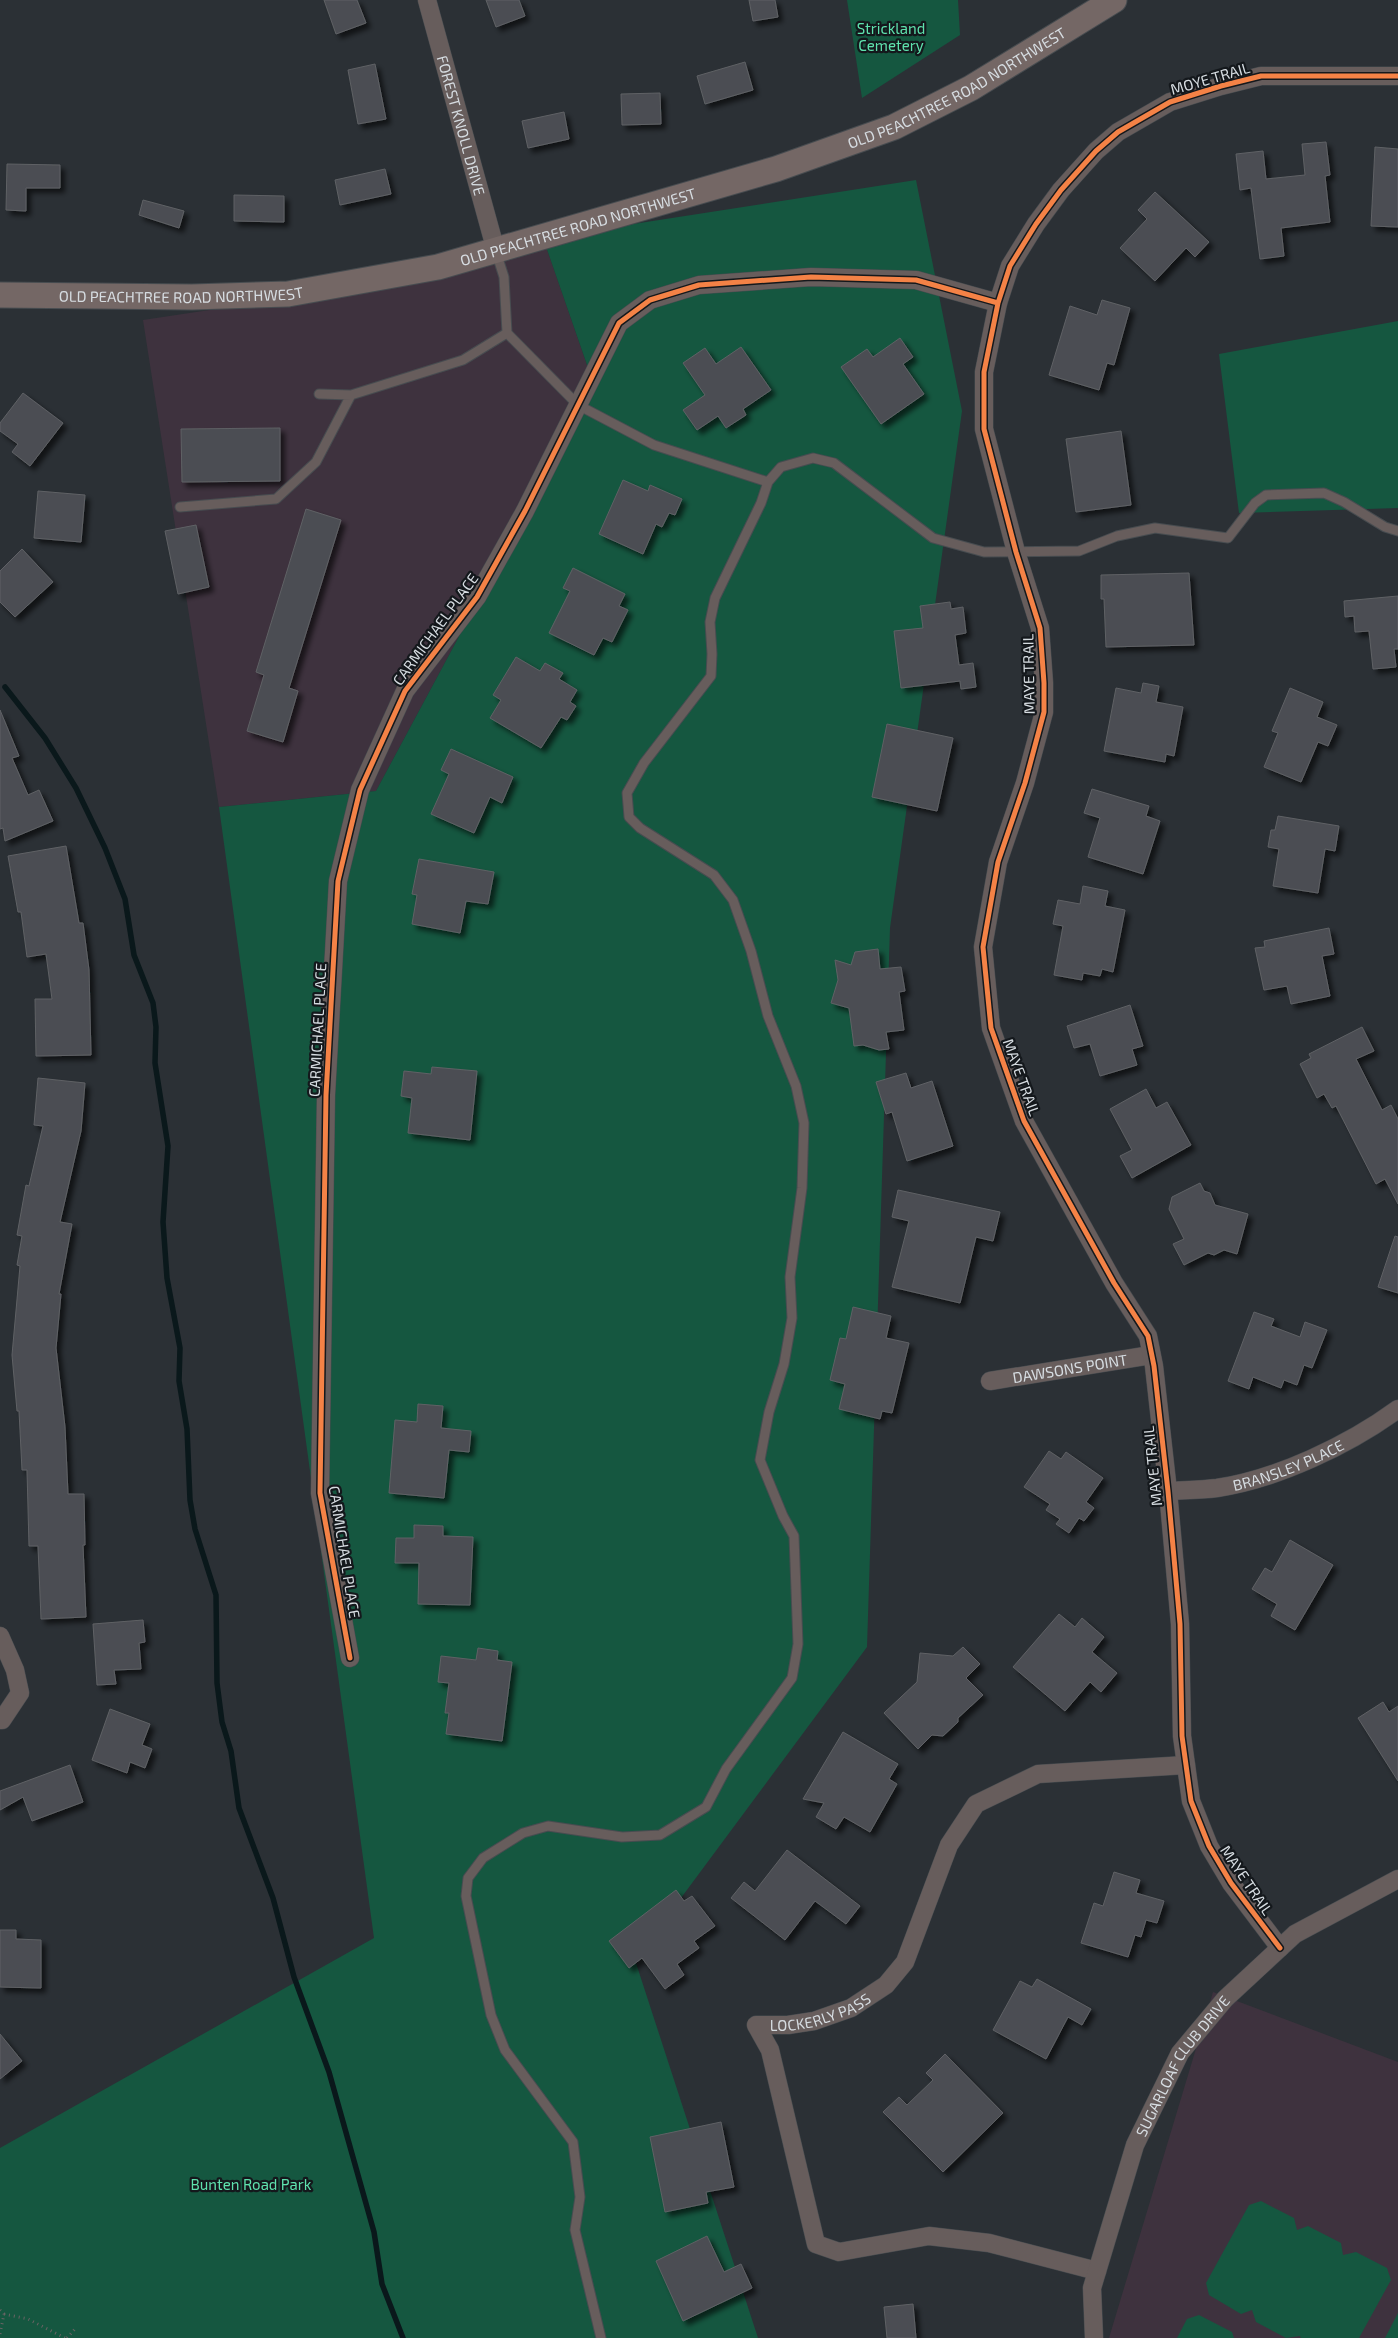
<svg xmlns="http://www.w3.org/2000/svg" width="1398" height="2338" viewBox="0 0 1398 2338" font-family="'Exo 2',sans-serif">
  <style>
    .commercial { fill: #3e323e }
    .green { fill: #155740 }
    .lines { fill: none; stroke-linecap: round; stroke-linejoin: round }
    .stream { stroke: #0a181b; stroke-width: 5.5 }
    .building { fill: #4b4d52; stroke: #5f6165; filter: url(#shadow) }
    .lane-casing { stroke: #474c50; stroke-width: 11 }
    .street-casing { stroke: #474c50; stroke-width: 19 }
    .secondary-casing { stroke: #474c50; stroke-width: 27 }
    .path { stroke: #696464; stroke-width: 3; stroke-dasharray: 1 4; stroke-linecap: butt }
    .lane { stroke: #675d5c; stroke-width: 9 }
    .street { stroke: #675d5c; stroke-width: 18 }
    .secondary { stroke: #746765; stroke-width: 25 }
    .cycleway-casing { stroke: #14181c; stroke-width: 8 }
    .cycleway { stroke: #f48246; stroke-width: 5 }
    .labels { text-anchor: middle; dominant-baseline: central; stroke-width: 4.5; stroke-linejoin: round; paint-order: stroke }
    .park-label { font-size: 15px; fill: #5fe2ae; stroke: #14181c }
    .street-label { font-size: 15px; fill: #d6dce1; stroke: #14181c }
  </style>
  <defs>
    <filter id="shadow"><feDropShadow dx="4.5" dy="4.5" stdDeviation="2.5" flood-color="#0009"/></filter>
  </defs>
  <rect width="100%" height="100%" fill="#2b3035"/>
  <path class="commercial" d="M543,238L594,385L376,791L219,807L143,320L342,290Z
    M1213,1992L1398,2062V2338H1109Z"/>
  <path class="green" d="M847,0H958L960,35L862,98Z
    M916,180L962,411L890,928L867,1647L635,1960L758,2338H0V2148L374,1938L219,807L376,791L594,385L543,238Z
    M1398,321V508L1239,513L1219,354Z
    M1261,2201L1294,2218L1297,2230L1308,2226L1341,2243L1343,2255L1356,2252L1387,2268L1391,2280L1359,2338H1301L1300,2336L1286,2338L1256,2322L1252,2310L1241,2314L1209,2295L1206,2283L1249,2205Z
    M1398,2313V2338H1385Z
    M1199,2315L1232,2332L1234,2338H1177L1187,2319Z"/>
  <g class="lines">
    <path class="stream" d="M5,687L45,738L76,788L105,848L125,899L134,955L153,1003L156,1027L155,1063L168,1146L163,1222L167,1278L180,1348L179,1381L187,1429L190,1500L195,1529L216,1595L217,1683L222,1722L231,1751L239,1808L273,1898L294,1977L329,2072L374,2232L382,2284L403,2338"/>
  </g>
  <path class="building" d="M324,0H357L366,23L336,34Z
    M486,0H519L525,16L496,27Z
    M749,0H775L778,17L753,21Z
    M745,62L753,90L705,104L697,76Z
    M375,64L386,119L358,124L348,70Z
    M660,93L661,124L622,125L621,94Z
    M564,112L569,139L528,148L522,121Z
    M1326,142L1330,175L1325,176L1330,222L1281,228L1284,256L1260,259L1251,188L1240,190L1236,154L1263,151L1266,179L1305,175L1302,144Z
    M1375,147L1398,149V227L1371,226Z
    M7,164L60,165V188H26V211L6,210Z
    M385,169L391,194L340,205L335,180Z
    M1155,192L1209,242L1195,257L1186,248L1155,281L1120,248L1147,219L1138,210Z
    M234,195L284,196V222L234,221Z
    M143,200L184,211L179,228L139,215Z
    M1102,300L1130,308L1114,365L1107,363L1099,390L1049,375L1070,306L1097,315Z
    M900,338L913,357L903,364L924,394L881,424L841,367L867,349L873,357Z
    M741,347L771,390L743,409L746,415L726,428L718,416L697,430L683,410L705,395L683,363L705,348L716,364Z
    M23,393L63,423L30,466L12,452L18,444L0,431V423Z
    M280,428V481L182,482L181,429Z
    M1121,431L1131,505L1076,512L1066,439Z
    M623,480L648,491L650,485L682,499L675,515L669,513L662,527L656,524L643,554L599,534Z
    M38,491L85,495L81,542L34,538Z
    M306,509L341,520L289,688L298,691L283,742L247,731L264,675L256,672Z
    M196,525L209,587L178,594L165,531Z
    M22,549L53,582L15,617L0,602V571Z
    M573,568L625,594L619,606L628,610L612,642L603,638L594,655L549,633L570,591L563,588Z
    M1189,573L1194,645L1106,647L1104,599H1101V575Z
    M1398,596V649H1394L1396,667L1373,669L1369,631L1355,632L1354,616L1345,617L1344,601Z
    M950,602L951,609L963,607L966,633L955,635L959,665L973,663L976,687L961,689L960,681L901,688L894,631L923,628L920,606Z
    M516,657L540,671L545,663L563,673L559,679L577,690L570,702L576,706L567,720L561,717L541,748L490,718L501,700L493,695Z
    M1143,683L1159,686L1156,702L1183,707L1174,756L1166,754L1165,762L1104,751L1116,688L1141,693Z
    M1290,688L1323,702L1317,717L1337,725L1328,746L1318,742L1301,782L1264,767L1278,733L1272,731Z
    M0,710L19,756L12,758L28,795L39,790L53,821L5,841L3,828L0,829Z
    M887,724L953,738L937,811L872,797Z
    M451,749L513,777L502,803L490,797L474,833L431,814L449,774L441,770Z
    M1092,789L1149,806L1146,816L1160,821L1143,874L1088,857L1100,818L1084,813Z
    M1278,816L1339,826L1335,851L1325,849L1318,893L1273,886L1279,849L1268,847L1271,830H1275Z
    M66,846L79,923H83L89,970L91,1055L36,1056L35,999H52L46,954L27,957L21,912H18L8,856Z
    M419,859L494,872L488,904L466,901L460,933L412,924L417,895L412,894Z
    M1083,886L1108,891L1105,906L1125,910L1113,972L1102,969L1100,976L1083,973L1082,980L1054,975L1063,926L1053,924L1058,900L1080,904Z
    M1329,928L1334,954L1322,956L1330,996L1291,1004L1287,986L1264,990L1255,948L1265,947L1264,941Z
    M878,949L880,969L901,967L905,991L899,992L904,1030L886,1032L889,1049L879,1050L863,1045L854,1046L849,1008L831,1003L838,980L835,960L851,965L855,952Z
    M1130,1005L1143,1046L1132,1049L1137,1065L1100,1076L1090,1044L1074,1048L1067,1026Z
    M1362,1027L1374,1051L1356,1059L1382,1110L1391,1105L1398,1119V1204L1385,1179L1376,1184L1336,1106L1332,1108L1324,1094L1317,1098L1300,1064L1311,1058L1309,1054Z
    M432,1067L477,1071L470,1140L408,1133L412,1098L401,1096L404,1071L431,1074Z
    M906,1073L911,1088L932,1081L953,1146L907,1161L892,1112L886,1114L876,1082Z
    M38,1078L85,1083L81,1131L60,1222L72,1224L59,1294H61L56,1348L65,1427L68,1494H84L85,1545H83L86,1617L41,1619L38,1546H29L27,1470H22L19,1411H17L12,1355L20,1266L17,1265L22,1236L17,1235L26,1185L29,1186L43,1126L34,1125Z
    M1146,1089L1156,1108L1167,1102L1191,1145L1132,1178L1120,1156L1132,1150L1110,1109Z
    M1200,1183L1204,1191L1210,1193L1215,1205L1248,1214L1237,1254L1224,1250L1214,1255L1208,1253L1184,1265L1173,1244L1184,1239L1169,1209L1172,1197Z
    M898,1190L1000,1212L993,1241L976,1237L960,1303L892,1287L909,1221L892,1217Z
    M1395,1236L1398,1237V1293L1378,1287Z
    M853,1307L891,1316L886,1338L909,1343L892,1413L882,1411L880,1419L839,1409L845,1384L830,1380L840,1338L846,1339Z
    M1254,1312L1274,1319L1271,1326L1300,1337L1305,1322L1327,1330L1312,1368L1304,1365L1297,1385L1284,1380L1281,1388L1253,1377L1249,1389L1228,1381Z
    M418,1404L443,1406L441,1428L471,1431L469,1452L449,1450L444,1498L389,1493L395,1420L417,1422Z
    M1049,1451L1061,1459L1066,1452L1103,1478L1086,1502L1094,1508L1084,1521L1079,1518L1069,1533L1056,1524L1060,1519L1046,1510L1050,1504L1024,1487Z
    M414,1525L443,1526V1536L473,1537L470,1605L418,1604L419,1563H395L396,1538H414Z
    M1290,1540L1333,1565L1295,1630L1271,1616L1277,1604L1252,1589L1265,1568L1272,1572Z
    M1059,1614L1075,1627L1082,1618L1104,1637L1092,1652L1117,1673L1101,1692L1090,1682L1065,1711L1013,1667Z
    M143,1620L145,1642L139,1643L141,1669L114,1670L116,1684L97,1685L93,1624Z
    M963,1647L980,1664L966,1678L983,1695L958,1718V1722L943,1736L932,1735L918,1749L884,1713L917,1682L920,1653L953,1656Z
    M478,1648L498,1651L497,1660L512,1662L502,1741L446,1734L449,1713H445L449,1683L438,1682L441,1656L476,1660Z
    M1383,1702L1389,1712L1398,1706V1781L1358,1718Z
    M110,1709L150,1724L142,1745L152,1749L145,1768L130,1762L127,1773L92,1760Z
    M843,1732L898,1764L889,1779L897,1784L870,1832L844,1817L836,1829L816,1817L824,1803L803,1799Z
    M70,1765L83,1802L32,1821L23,1797L0,1810V1791Z
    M787,1850L860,1906L846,1924L815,1901L785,1940L731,1898L744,1882L755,1891Z
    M1114,1872L1140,1880L1136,1893L1164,1901L1157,1923L1146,1920L1141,1937L1135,1935L1128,1957L1081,1943L1094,1903L1103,1906Z
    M676,1890L684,1901L692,1896L715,1926L694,1941L699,1948L677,1964L684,1975L665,1989L642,1958L629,1968L609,1941Z
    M0,1930H16V1939L41,1940V1988L0,1987Z
    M1037,1979L1091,2009L1082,2025L1068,2017L1046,2059L993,2030L1020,1981L1032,1987Z
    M0,2034L22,2061L0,2079Z
    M945,2054L1003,2113L943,2172L883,2112L899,2097L907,2105L933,2080L926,2073Z
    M721,2122L734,2187L706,2192L708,2203L665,2212L650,2137Z
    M707,2236L724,2272L741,2264L752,2288L683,2321L656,2261Z
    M913,2304L916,2338H887L884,2307Z"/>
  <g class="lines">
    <defs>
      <path id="lane" d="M496,252L504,277L507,333L578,405L654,445L768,482
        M319,394L351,395L463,360L507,333
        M180,507L276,499L316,462L351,395
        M601,2338L575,2230L580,2197L573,2142L505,2050L491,2015L466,1896L468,1878L483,1858L523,1833L548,1826L622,1837L660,1835L706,1807L726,1769L792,1678L798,1644L794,1536L783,1516L760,1460L769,1412L784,1364L792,1318L790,1277L802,1188L804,1123L796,1086L768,1016L751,951L733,900L714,875L640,828L629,817L627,793L644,763L711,676L712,654L710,622L715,598L761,503L768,482L781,467L813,458L834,463L933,538L984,552L1079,551L1117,536L1155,528L1228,538L1255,503L1266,495L1324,493L1344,502L1385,527L1398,531"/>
      <g id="street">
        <path id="s1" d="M427,0L496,251"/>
        <path id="s2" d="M990,1381L1151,1355"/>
        <path id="s3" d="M1168,1491C1184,1490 1201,1490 1217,1488C1277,1479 1349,1445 1398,1409"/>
        <path d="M0,1636L15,1670L20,1693L2,1720H0"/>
        <path d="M350,1658L320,1493L326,1095L338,881L360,790L405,691L477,597L525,511L619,323L650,300L699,285L811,277L916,280L998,303"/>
        <path d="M1280,1948L1231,1883L1209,1846L1191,1801L1182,1736L1180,1624L1168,1491L1154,1366L1148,1336L1114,1283L1024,1121L991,1028L983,947L998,862L1025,783L1044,712V683L1040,628L1016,552L984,429V372L998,303L1010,266L1036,224L1061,190L1096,151L1118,132L1170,102L1221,86L1261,76H1398"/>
        <path id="s4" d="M1097,2271L989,2243L929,2236L839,2252L816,2244L770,2050L756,2025H788L814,2021L851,2008L886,1985L905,1962L949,1845L976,1804L1038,1774L1186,1765"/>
        <path id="s5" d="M1094,2338L1092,2288L1135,2145L1180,2053L1225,1999L1295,1934L1398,1879"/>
      </g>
      <g id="secondary">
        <path id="s6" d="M0,295L192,297L288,294L438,267L776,169L894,127L971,88L1114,0"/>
      </g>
    </defs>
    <use href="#lane" class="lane-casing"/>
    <use href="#street" class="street-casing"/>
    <use href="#secondary" class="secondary-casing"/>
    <path class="path" d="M0,2310L4,2314L0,2334
      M4,2314L28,2319L65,2338
      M67,2338L75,2329"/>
    <use href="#lane" class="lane"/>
    <use href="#street" class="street"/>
    <use href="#secondary" class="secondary"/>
    <defs>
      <path id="cycleway" d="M350,1658L320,1493L326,1095L338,881L360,790L405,691L477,597L525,511L619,323L650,300L699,285L811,277L916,280L998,303
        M1280,1948L1231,1883L1209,1846L1191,1801L1182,1736L1180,1624L1168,1491L1154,1366L1148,1336L1114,1283L1024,1121L991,1028L983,947L998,862L1025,783L1044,712V683L1040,628L1016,552L984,429V372L998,303L1010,266L1036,224L1061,190L1096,151L1118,132L1170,102L1221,86L1261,76H1398"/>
    </defs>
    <use href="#cycleway" class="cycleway-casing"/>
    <use href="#cycleway" class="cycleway"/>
  </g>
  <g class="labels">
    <g class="park-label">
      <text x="891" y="28">Strickland<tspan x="891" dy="17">Cemetery</tspan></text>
      <text x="251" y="2184">Bunten Road Park</text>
    </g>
    <g class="street-label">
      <text transform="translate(1210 78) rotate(-16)">MOYE TRAIL</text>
      <text stroke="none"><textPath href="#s6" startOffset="991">OLD PEACHTREE ROAD NORTHWEST</textPath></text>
      <text stroke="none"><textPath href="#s1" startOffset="130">FOREST KNOLL DRIVE</textPath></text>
      <text stroke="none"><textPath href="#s6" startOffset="586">OLD PEACHTREE ROAD NORTHWEST</textPath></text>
      <text stroke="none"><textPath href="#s6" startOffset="181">OLD PEACHTREE ROAD NORTHWEST</textPath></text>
      <text transform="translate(435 629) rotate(-54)">CARMICHAEL PLACE</text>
      <text transform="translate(1028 674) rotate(-91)">MAYE TRAIL</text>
      <text transform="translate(317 1030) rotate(-87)">CARMICHAEL PLACE</text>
      <text transform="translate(1022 1077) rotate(70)">MAYE TRAIL</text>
      <text stroke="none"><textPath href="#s2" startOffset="81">DAWSONS POINT</textPath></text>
      <text stroke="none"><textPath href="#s3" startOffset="124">BRANSLEY PLACE</textPath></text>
      <text transform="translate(1152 1466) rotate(-96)">MAYE TRAIL</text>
      <text transform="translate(345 1552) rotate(81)">CARMICHAEL PLACE</text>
      <text transform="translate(1247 1880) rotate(56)">MAYE TRAIL</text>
      <text stroke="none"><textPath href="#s4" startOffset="582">LOCKERLY PASS</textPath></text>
      <text stroke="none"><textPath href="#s5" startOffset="292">SUGARLOAF CLUB DRIVE</textPath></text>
    </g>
  </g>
</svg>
